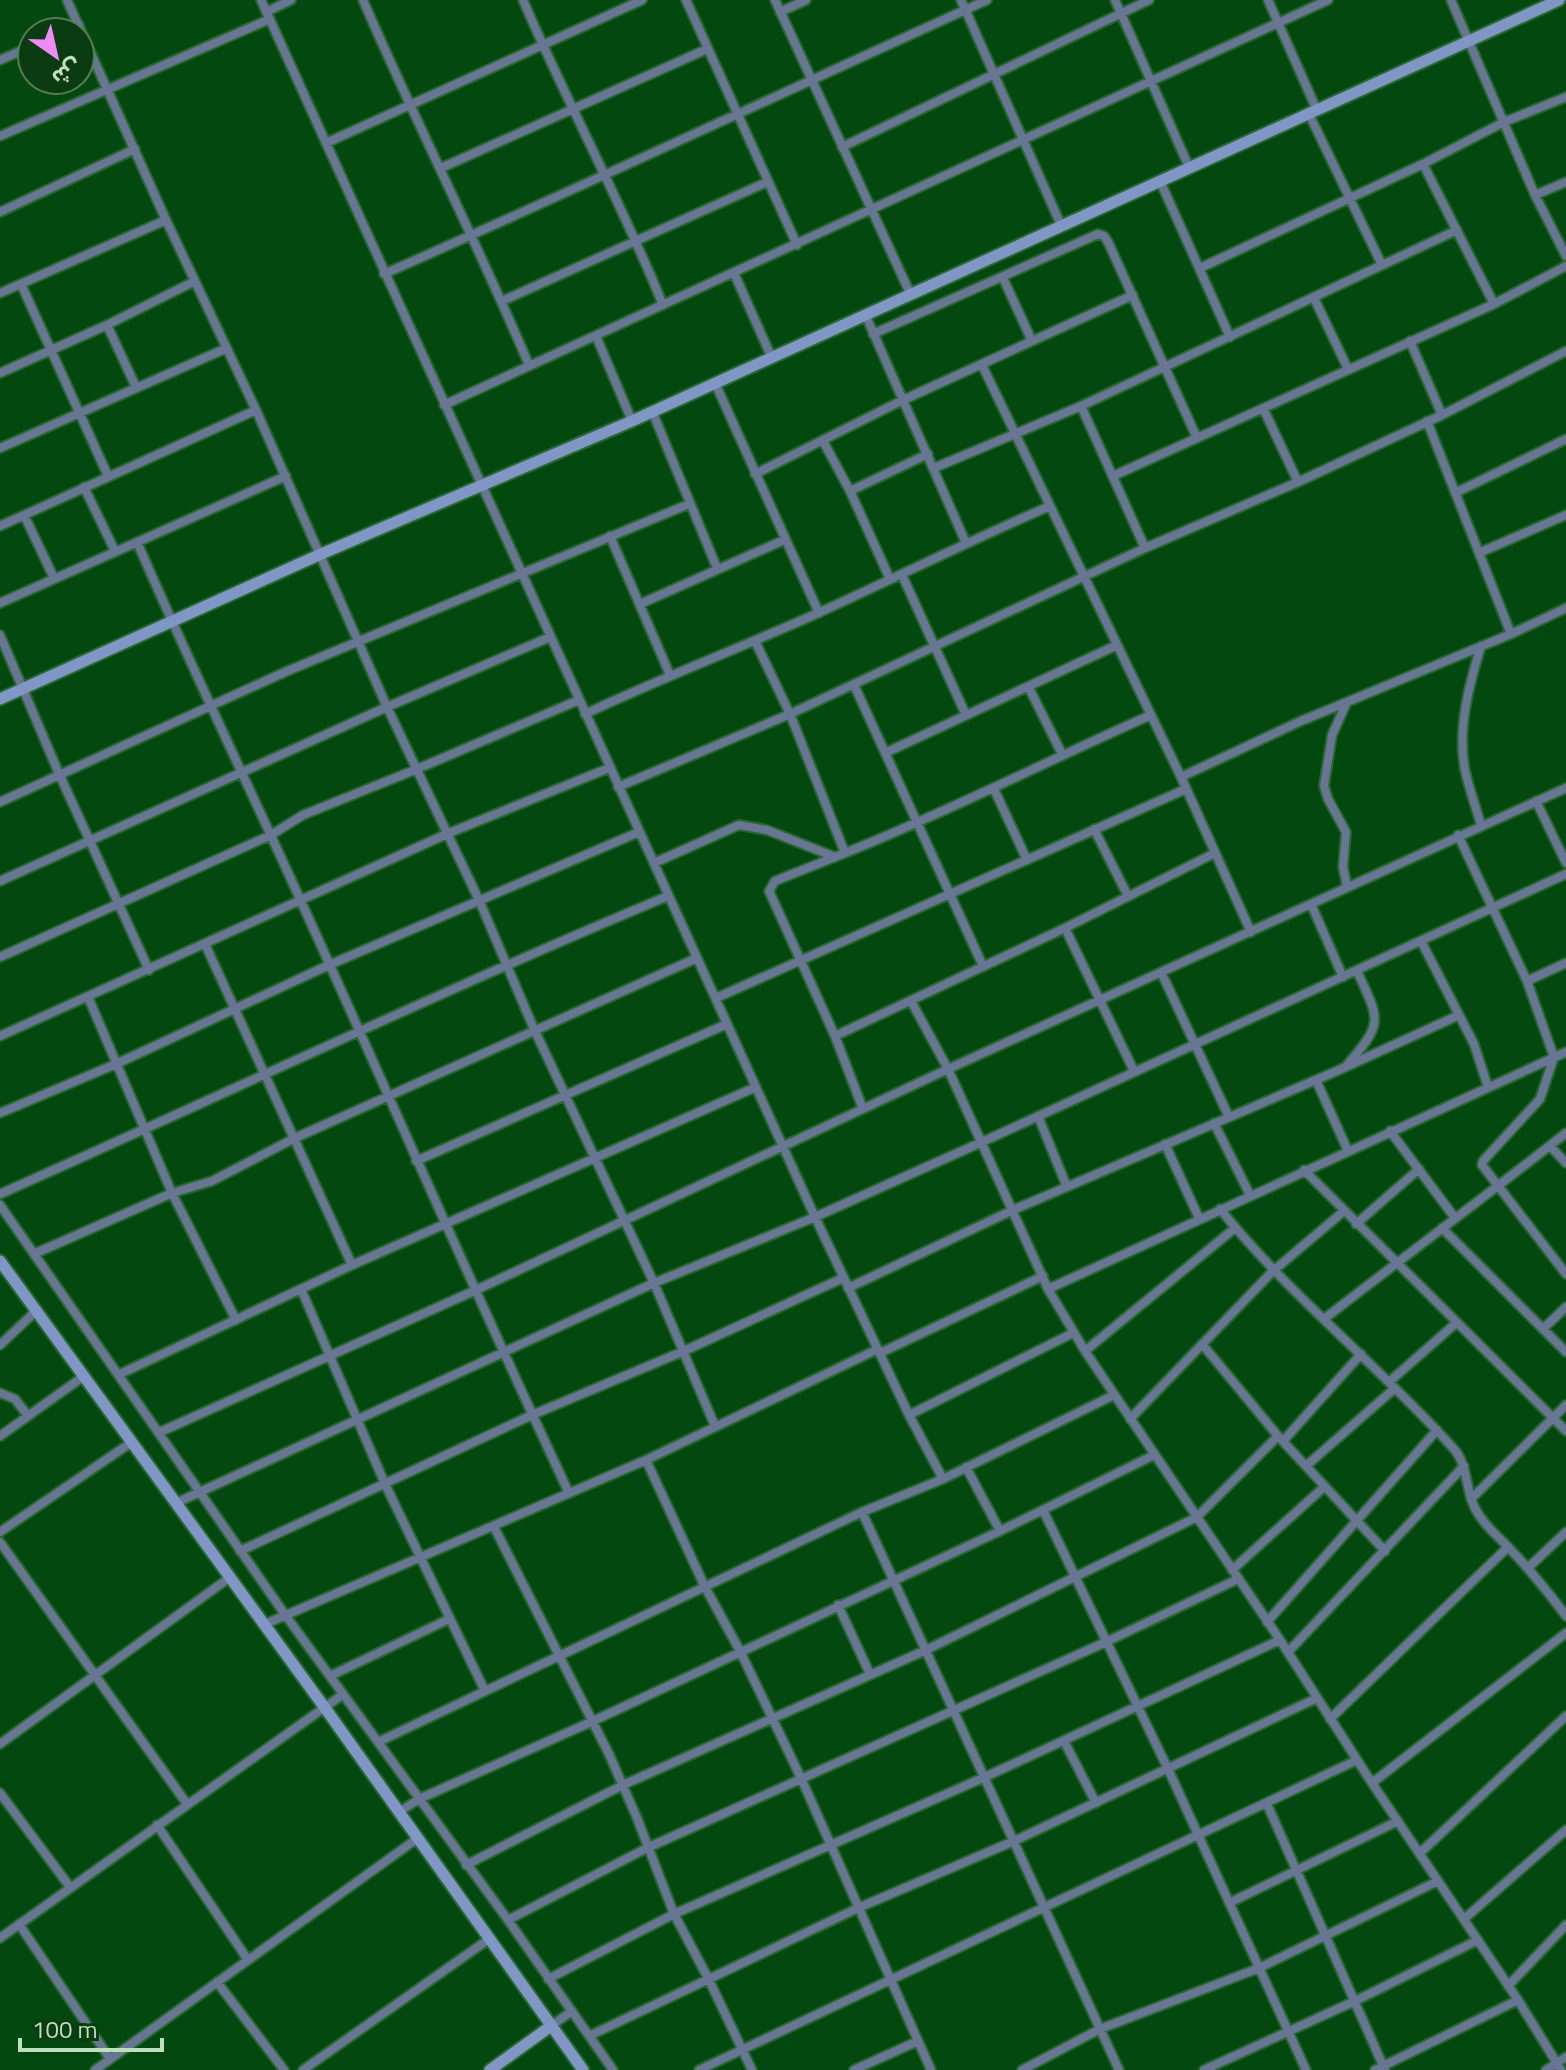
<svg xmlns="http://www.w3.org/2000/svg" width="1566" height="2070" viewBox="0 0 1566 2070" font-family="'Titillium Web','Noto Sans Arabic',sans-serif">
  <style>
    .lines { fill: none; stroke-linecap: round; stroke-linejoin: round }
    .street-casing { stroke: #296732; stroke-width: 12 }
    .secondary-casing { stroke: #296732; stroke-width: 15 }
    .street { stroke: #687694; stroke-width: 8 }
    .secondary { stroke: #8097c6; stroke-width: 11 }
  </style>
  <rect width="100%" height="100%" fill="#03490f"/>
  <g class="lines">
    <defs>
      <path id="street" d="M67,0L166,220L256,410L387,707L479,900L534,1029L654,1283L715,1426
        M261,0L815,1217L909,1415L943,1479L1114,1395
        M363,0C416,123 477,242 529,365
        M523,0C567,103 621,201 663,305
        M686,0L797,245
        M775,0L910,293
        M961,0L1061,225
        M1115,0L1189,167
        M1268,0L1316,108
        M1451,0L1535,195L1566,256
        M266,12L291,0
        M780,12L806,0
        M64,32L79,25
        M0,60L32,46
        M1308,112L1382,265
        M0,136L270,19
        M326,143L642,0
        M842,147L1149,0
        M1423,164L1494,304
        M441,168L707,49
        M1160,181L1230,337
        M1535,195L1566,182
        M0,212L135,149
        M1200,268L1423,164L1504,122L1566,97
        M734,273L771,356
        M384,274C586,185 786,91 987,0
        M1003,278L1032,341
        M21,284L108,476
        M0,293L166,220
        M1314,298L1348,369
        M502,301L767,182
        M865,314L966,543
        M107,325L136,387
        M873,334L1098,234L1104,236L1108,242L1197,438
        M596,336L632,421
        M1410,341L1442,415
        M982,365L1181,777L1251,932
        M0,373L107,325L195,281
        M715,383L819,613
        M444,405L1328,0
        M1081,406L1145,548
        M1263,408L1298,482
        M652,411L717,568
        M1427,421L1511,634
        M823,441L850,491L890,579
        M0,448L227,348
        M934,468L1081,406L1457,230
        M755,474L903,400L1133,295
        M1113,476L1494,304L1566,266
        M84,487L115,551
        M850,491L928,454
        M1455,493L1566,439
        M24,515L54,578
        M0,526L256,410
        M610,536L670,675
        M137,542C189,662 246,780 300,899C390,1097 476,1296 569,1493
        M1481,552L1566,515
        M902,575L966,715
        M0,603L286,476
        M640,604L784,540
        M0,635L60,776L149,970
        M755,641L790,714L845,853L775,881L769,891L835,1036L863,1109
        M854,685L983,966
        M1029,688L1062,754
        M1347,702L1332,735L1324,786L1328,799L1346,832L1343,867L1347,886
        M585,714C661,678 740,648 816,614C895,578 971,540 1050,506
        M885,753L1117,645
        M1181,777L1301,721L1511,634L1566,608
        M618,787L790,714L1145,548L1298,482L1442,415L1566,351
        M994,789L1027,860
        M1536,801L1566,863
        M0,802L285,672L689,504
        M1481,825C1476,807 1469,789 1465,770C1457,730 1469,685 1481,646
        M1094,829L1128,896
        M1458,835L1527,981L1554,1057L1540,1099L1483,1161L1482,1165L1566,1274
        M845,853C950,811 1049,760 1151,715
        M654,863L739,825L767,830L835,857
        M0,881L387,707L550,637
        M1311,904L1343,977
        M1065,928L1134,1071
        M1421,941L1474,1044L1488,1087
        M205,944L352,1265
        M0,957L271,835L303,815L417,769L579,700
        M1161,972L1229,1117
        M1527,981L1566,963
        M88,997L172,1193L236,1320
        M716,998L1186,789
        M911,1001L948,1069L1048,1289
        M0,1036L449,833L609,768
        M835,1036L1065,928L1215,853
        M1347,1065C1384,1022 1380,1021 1357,971
        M1316,1080L1348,1151
        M0,1113L116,1064L329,965L639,832
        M1038,1116L1067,1187
        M1214,1123L1250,1195
        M1390,1131L1455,1218
        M1165,1144L1199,1218
        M1550,1146L1566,1163
        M416,1161L727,1024
        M1304,1170L1566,1431
        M0,1194C223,1095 443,990 668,896
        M0,1205L286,1616L508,1920L613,2070
        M1220,1209C1290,1296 1378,1365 1453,1448C1470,1466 1464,1494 1479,1515C1487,1528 1501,1539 1511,1550C1531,1571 1549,1593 1566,1616
        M1356,1224L1419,1169
        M1442,1228L1566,1352
        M36,1253L172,1193L212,1181L295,1138L697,958
        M848,1288L1013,1210L1339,1070L1459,1015
        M301,1289L385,1484L485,1691
        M1324,1319C1404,1257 1486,1196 1566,1133
        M1543,1329L1566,1307
        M1202,1344L1278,1436L1385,1551
        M0,1345L36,1311
        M1085,1351L1235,1228
        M880,1353L1043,1276
        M120,1374L352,1265L756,1087
        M1389,1382L1455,1324
        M0,1393L15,1399L28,1416
        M909,1415L1073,1333
        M1130,1419L1273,1271L1344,1211
        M160,1432L476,1290L948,1069L1566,788
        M0,1436L84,1376
        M1284,1440L1361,1354
        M646,1460L705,1587L740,1651L801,1778L931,2070
        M1306,1466L1395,1388
        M966,1467L1000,1531
        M1471,1499L1566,1405
        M176,1503L654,1283L815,1217L982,1142L1566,874
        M1043,1510L1168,1769L1306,2070
        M862,1512L1119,2070
        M494,1527L609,1754L637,1818L674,1914L708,1978L752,2070
        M0,1532L132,1442
        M0,1542L187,1804
        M240,1551L532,1415L684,1351L843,1278
        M1528,1568L1566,1532
        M1232,1570L1324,1487
        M838,1605L870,1674
        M1267,1622L1437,1430
        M263,1625L646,1460L878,1349
        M1288,1652L1464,1466
        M330,1676L449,1619
        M1330,1719L1508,1547
        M1064,1741L1096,1803
        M378,1742L862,1512L943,1479
        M0,1744L229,1578
        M1372,1783L1566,1633
        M0,1793L70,1887
        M1267,1804L1385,2070
        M399,1812L419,1799L591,1722L1000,1531L1154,1455
        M157,1825L248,1960
        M1420,1853L1566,1716
        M466,1865L623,1785L926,1650L1197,1517L1278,1436
        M1229,1903L1398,1821
        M1464,1919L1566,1830
        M508,1920L647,1848L1106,1642L1238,1579
        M19,1924L110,2059
        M0,1938L342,1695
        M548,1979L674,1914L985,1777L1280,1640
        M217,1982L284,2070
        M1508,1986L1566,1925
        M551,2026L572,2011
        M589,2036L858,1908L1014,1841L1317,1698
        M95,2070L418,1838
        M303,2070L489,1939
        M699,2070L1357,1760
        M854,2070L918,2041
        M1022,2070L1100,2029L1259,1968L1438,1881
        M1204,2070L1355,2001L1478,1940
        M1375,2070L1518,2000
        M1546,2070L1566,2057
        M1561,2070L1518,2000L1372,1783L1280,1640L1085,1351L1048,1289L1566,1052"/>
      <path id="secondary" d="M0,699L321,554L632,421L1559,0
        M0,1261L325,1708L583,2070
        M490,2070L551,2026"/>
    </defs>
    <use href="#street" class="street-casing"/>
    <use href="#secondary" class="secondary-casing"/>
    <use href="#street" class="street"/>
    <use href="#secondary" class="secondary"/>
  </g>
  <g transform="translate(56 56) rotate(146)"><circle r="38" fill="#0b3c11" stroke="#537d56" stroke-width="2"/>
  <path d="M0-6L14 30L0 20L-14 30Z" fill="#ef8bf6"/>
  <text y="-12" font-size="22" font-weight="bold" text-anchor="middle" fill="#bfdebe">ش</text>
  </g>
  <path d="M20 2038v12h142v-12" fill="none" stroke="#bfdebe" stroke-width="4"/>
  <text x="32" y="2038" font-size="24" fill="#bfdebe" stroke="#0b3c11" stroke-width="6" paint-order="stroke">100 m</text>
</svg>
